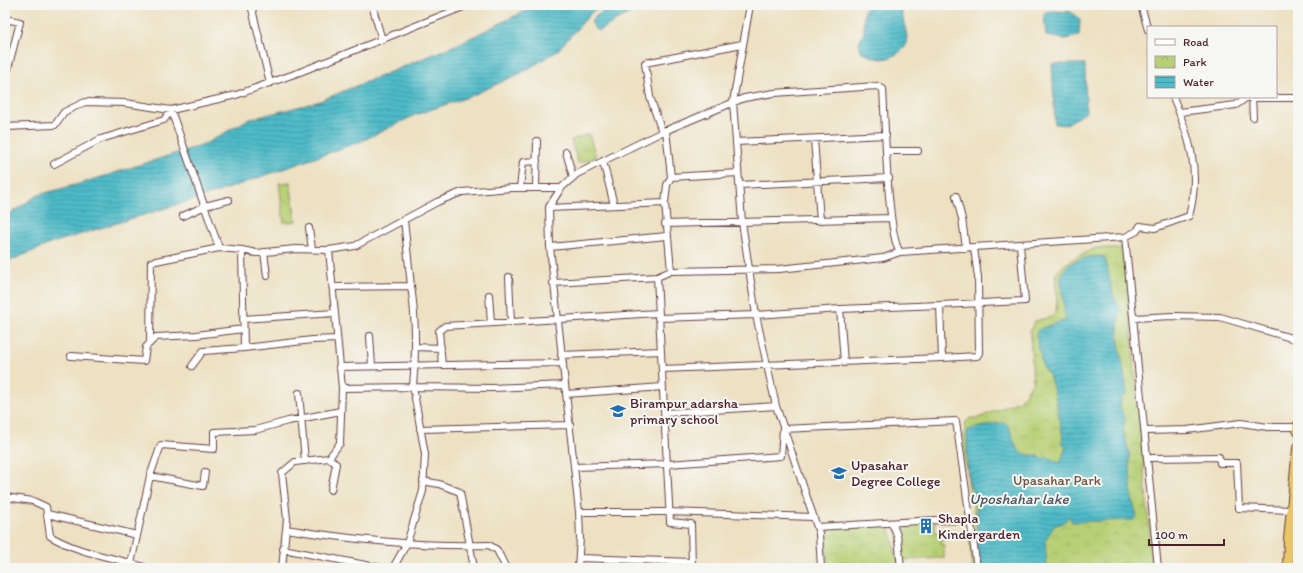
<svg xmlns="http://www.w3.org/2000/svg" width="1303" height="573" viewBox="0 0 1303 573" font-family="Itim,sans-serif">
  <style>
    .park { fill: url(#park-crowns); stroke: #807850 }
    .water { fill: url(#water-rules); stroke: #4c6d7a }
    .lines { fill: none; stroke-linecap: round; stroke-linejoin: round }
    .minor-casing { stroke: #623c42; stroke-width: 8 }
    .trunk-casing { stroke: #623c42; stroke-width: 12 }
    .minor { stroke: #fff; stroke-width: 6 }
    .trunk { stroke: #eac669; stroke-width: 10 }
    .labels { text-anchor: middle; dominant-baseline: central; stroke-width: 4; stroke-linejoin: round; paint-order: stroke }
    .poi-label { font-size: 14px; fill: #4a1f2b; stroke: #f6f6f2; text-anchor: start }
    .park-label { font-size: 14px; fill: #6b5441; stroke: #f6f6f2 }
    .water-label { font-size: 15px; font-style: italic; fill: #4b5662; stroke: #f6f6f2 }
  </style>
  <defs>
    <pattern id="park-crowns" width="20" height="18" patternUnits="userSpaceOnUse"><rect width="20" height="18" fill="#b7d075"/><path d="M2 6a3 3 0 1 1 6 0M12 15a3 3 0 1 1 6 0" fill="none" stroke="#9fb265"/></pattern>
    <pattern id="water-rules" width="6" height="5" patternUnits="userSpaceOnUse"><rect width="6" height="5" fill="#4ebbc8"/><path d="M0 2.5h6" fill="none" stroke="#4397a3"/></pattern>
  </defs>
  <rect width="100%" height="100%" fill="#f6f6f2"/>
  <filter id="ink" filterUnits="userSpaceOnUse"><feTurbulence type="fractalNoise" baseFrequency=".025" numOctaves="2"/><feDisplacementMap in="SourceGraphic" scale="8" xChannelSelector="R" yChannelSelector="G"/><feConvolveMatrix kernelMatrix="1 2 1 2 8 2 1 2 1" color-interpolation-filters="sRGB"/></filter>
  <filter id="wash" filterUnits="userSpaceOnUse"><feTurbulence type="fractalNoise" baseFrequency=".012" numOctaves="4" result="noise"/><feDisplacementMap in="SourceGraphic" scale="16" xChannelSelector="R" yChannelSelector="G"/><feGaussianBlur stdDeviation="0.9" result="paint"/><feColorMatrix in="noise" values="0 0 0 0 0 0 0 0 0 0 0 0 0 0 0 0 0 1.4 0 .05"/><feComposite in="paint" operator="in"/></filter>
  <g filter="url(#wash)">
    <rect width="100%" height="100%" fill="#ede1c2"/>
    <path class="park" d="M589,134L596,158L578,163L571,140Z
      M290,182L296,221L284,223L279,183Z
      M1096,248H1124L1153,568H973L969,536L974,513L972,498L968,488L967,468L964,460L963,437L966,422L970,418H978L1019,401L1025,394L1033,381L1030,331L1035,321L1047,318L1056,312L1057,296L1055,275C1064,261 1081,255 1096,248Z
      M935,521V532H944L945,540L941,541V545H944V558L902,560L896,525Z
      M889,524L899,568H827V554L821,529Z"/>
    <path class="water" d="M537,5H601L592,12L556,52L521,73L471,96L415,115L362,141L306,161L215,193L52,243L5,263V217L38,195L86,182L205,144L247,120L317,102L458,44Z
      M611,5H643L599,31L594,28L591,20Z
      M868,5H900L907,36L906,46C892,61 879,63 861,51L859,42L864,32V10Z
      M1051,11L1071,12L1080,20L1079,36L1064,39L1046,36L1044,14Z
      M1052,64H1085L1086,112L1065,125L1055,124Z
      M1098,256L1105,257L1113,295L1121,310C1112,325 1126,375 1127,394L1121,398L1120,407L1125,419L1123,431L1129,452L1132,499L1137,516L1134,520L1072,522L1069,516L1063,523L1054,526L1045,541L1047,568H982C982,562 978,559 977,553C974,535 982,501 970,487L967,461V433L968,430L997,423H1006C1017,436 1010,458 1038,455L1041,459L1047,457L1060,463L1066,447L1061,442L1063,438L1055,395L1049,375L1043,368L1036,336L1037,331L1042,328L1066,320C1065,313 1060,280 1061,276C1065,261 1085,257 1098,256Z"/>
  </g>
  <g filter="url(#ink)">
    <g class="lines">
      <defs>
        <path id="minor" d="M251,5L270,83
          M372,5L382,40
          M750,5L733,102L736,142L886,135
          M1141,5L1148,30
          M5,19L20,22L5,80
          M1252,97L1253,117
          M171,110L219,248L242,250L244,348L312,340L337,339
          M1180,112L1236,105L1246,98H1298
          M5,127L55,125L64,112L85,102L125,103L171,110L236,95L300,72L468,5
          M666,130L671,177L667,185L665,203L671,271L657,277L670,522L691,524L692,568
          M662,132L650,97L645,63L742,44
          M814,139L820,221
          M736,142L742,222L756,315L776,406L819,533L821,568
          M887,151H918
          M566,152L573,177
          M603,161L614,205
          M54,164L101,139L164,120L171,110
          M671,177L738,173
          M739,185L889,178
          M520,188L523,162L537,161
          M536,188L537,141
          M956,196L962,219L966,248
          M549,208L665,203
          M183,216L205,206L229,200
          M404,220L411,286
          M665,224L891,218
          M309,228L312,249
          M1125,237L1158,568
          M550,247L667,236
          M242,250L256,253L295,249L329,250L355,246L437,202L462,192L512,188H561
          M264,252L267,276
          M671,271L779,269L883,258L900,252
          M509,277L511,323
          M553,283L657,277
          M333,287L411,286C416,319 416,354 413,387L342,388
          M489,295L491,323
          M940,305L1025,301L1020,245
          M658,318L756,315L840,309L844,363
          M1134,318L1172,316L1220,317L1298,340
          M243,319L335,313
          M370,336L372,366
          M150,343L151,262L219,248
          M415,347L441,348
          M561,355L661,351
          M71,356L144,361L146,347L156,337L196,335L243,329
          M942,358L977,356L979,353L978,277L974,248
          M442,365L439,331L445,326L658,313
          M192,366L203,351L244,348
          M339,367L563,363
          M662,369L942,358L940,305L840,309
          M299,393L305,461
          M566,394L663,387
          M665,413L776,406
          M420,429L570,425
          M1145,431L1187,430L1241,423L1268,427H1298
          M329,458L336,464L331,490
          M1152,458L1219,457L1220,463H1237L1239,508L1292,510
          M574,467L668,464L781,456L783,429L956,421L977,568
          M150,476L203,486L205,472
          M423,481L439,484L460,492L474,568
          M5,497L33,501L46,507L50,536C80,554 114,557 147,568
          M579,512H669L813,517
          M47,514L137,535
          M891,523C900,534 899,554 901,568
          M817,527L936,520L971,521
          M286,529C353,540 421,547 489,545L497,550L506,568
          M283,549L381,568
          M580,558L692,562
          M692,567L708,568
          M130,568L150,476L161,445L214,449V432L255,430L288,421L341,411
          M282,568L287,519L282,473L295,462L329,458L340,443L342,388L329,250
          M393,568L407,543L423,491L425,454L413,387L493,388L565,385
          M578,568L580,538L579,512L550,247L549,207L561,188L577,174L603,161L662,132L744,98L774,93L877,86L883,89C885,117 887,236 900,252L1125,237L1137,231L1140,226L1155,228L1189,216C1201,172 1190,138 1173,97"/>
        <path id="trunk" d="M1298,426V430
          M1288,568L1289,539L1298,448"/>
      </defs>
      <use href="#minor" class="minor-casing"/>
      <use href="#trunk" class="trunk-casing"/>
      <use href="#minor" class="minor"/>
      <use href="#trunk" class="trunk"/>
    </g>
  </g>
  <defs>
    <symbol id="school-bare" viewBox="-9 -9 18 18"><path d="M0-5L7-2L0 1L-7-2ZM-4 1L0 2.5L4 1V4Q0 6-4 4Z" fill="#1f6fb2" stroke="#f6f6f2" stroke-width="2.5" paint-order="stroke"/></symbol>
    <symbol id="university-bare" viewBox="-9 -9 18 18"><path d="M0-5L7-2L0 1L-7-2ZM-4 1L0 2.5L4 1V4Q0 6-4 4Z" fill="#1f6fb2" stroke="#f6f6f2" stroke-width="2.5" paint-order="stroke"/></symbol>
    <symbol id="building-bare" viewBox="-9 -9 18 18"><path d="M-4-6H4V6H1V3H-1V6H-4ZM-2.5-4.3h1.7v1.8h-1.7ZM.8-4.3h1.7v1.8H.8ZM-2.5-1h1.7V.8h-1.7ZM.8-1h1.7V.8H.8Z" fill="#1f6fb2" stroke="#f6f6f2" stroke-width="2.5" paint-order="stroke"/></symbol>
  </defs>
  <g fill-rule="evenodd">
    <use href="#school-bare" x="607" y="400" width="22" height="22"/>
    <use href="#university-bare" x="828" y="462" width="22" height="22"/>
    <use href="#building-bare" x="915" y="515" width="22" height="22"/>
  </g>
  <g class="labels">
    <g class="poi-label">
      <text x="630" y="403">Birampur adarsha<tspan x="630" dy="16">primary school</tspan></text>
      <text x="851" y="465">Upasahar<tspan x="851" dy="16">Degree College</tspan></text>
      <text x="938" y="518">Shapla<tspan x="938" dy="16">Kindergarden</tspan></text>
    </g>
    <g class="park-label">
      <text x="1057" y="480">Upasahar Park</text>
    </g>
    <g class="water-label">
      <text x="1019" y="499">Uposhahar lake</text>
    </g>
  </g>
  <rect width="1303" height="573" fill="none" stroke="#f6f6f2" stroke-width="20"/>
  <rect x="1147" y="26" width="130" height="72" fill="#f6f6f2" stroke="#b1a0a2"/>
  <rect x="1155" y="39" width="20" height="6" fill="#ffffff" stroke="#b1a0a2"/>
  <text x="1183" y="46" font-size="12" fill="#4a1f2b">Road</text>
  <rect x="1155" y="56" width="20" height="12" fill="url(#park-crowns)" stroke="#b1a0a2"/>
  <text x="1183" y="66" font-size="12" fill="#4a1f2b">Park</text>
  <rect x="1155" y="76" width="20" height="12" fill="url(#water-rules)" stroke="#b1a0a2"/>
  <text x="1183" y="86" font-size="12" fill="#4a1f2b">Water</text>
  <path d="M1149 539v6h75v-6" fill="none" stroke="#4a1f2b" stroke-width="2"/>
  <text x="1155" y="539" font-size="12" fill="#4a1f2b" stroke="#f6f6f2" stroke-width="3" paint-order="stroke">100 m</text>
</svg>
